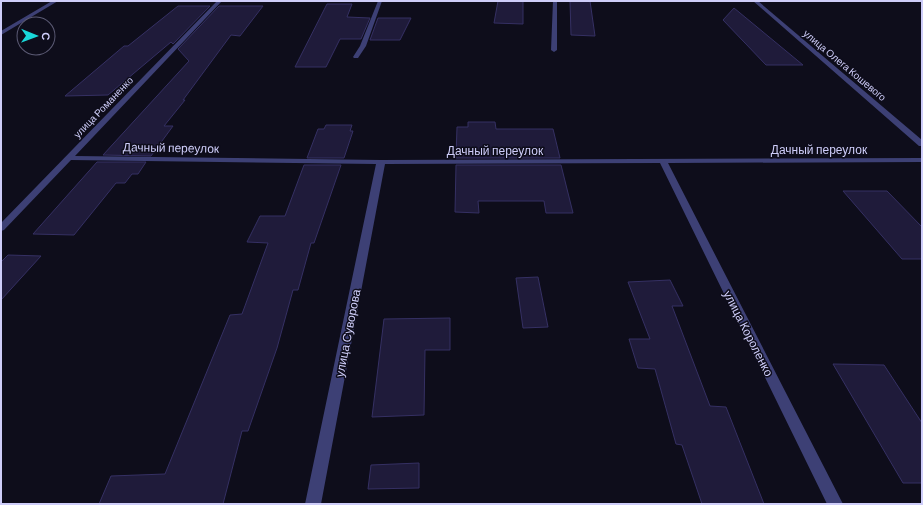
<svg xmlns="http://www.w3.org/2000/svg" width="923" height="505" viewBox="0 0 923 505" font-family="Barlow,sans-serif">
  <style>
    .building { fill: #1f1b3a; stroke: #353063 }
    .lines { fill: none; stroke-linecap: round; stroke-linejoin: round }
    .minor { fill: #3d4075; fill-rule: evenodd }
    .labels { text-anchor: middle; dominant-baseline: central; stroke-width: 3; stroke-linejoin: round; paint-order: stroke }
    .far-street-label { font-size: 10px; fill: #cecdf9; stroke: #0e0d1b }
    .street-label { font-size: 12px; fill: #cecdf9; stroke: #0e0d1b }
  </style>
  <rect width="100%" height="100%" fill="#0e0d1b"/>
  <path class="building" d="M498,1H523V24L494,23Z
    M570,1H590L595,36L571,35Z
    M327,4H352L347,17L370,18L361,39H340L326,67H295Z
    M178,6H210L173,44L171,42L108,95L65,96L124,46H128Z
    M219,6H263L240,36L231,35L183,100H185L164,126H173L151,156L103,155L189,61L178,49Z
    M734,8L803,65H766L723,20Z
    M378,18H411L400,40H370Z
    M468,122H495L496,129H553L560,158H456L457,127H468Z
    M326,125H352L350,131H353L344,158H307L318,129H324Z
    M97,162H146L138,174H132L125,183H116L74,235L33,234Z
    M304,165H341L314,243H311L298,290H293L277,348L248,431H242L223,504H99L111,476L165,474L230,315L242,314L268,243L247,242L260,216H285Z
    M456,165H561L573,213H546L544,201H478L479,213L455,212Z
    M843,191H887L922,227V259H902Z
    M8,255L41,256L1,300V262Z
    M538,277L548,327L523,328L516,278Z
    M670,280L683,306H672L710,406L726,407L764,504H702L682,445L676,444L655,369L638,368L629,339H650L628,282Z
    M450,318V350H425L424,415L372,417L384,319Z
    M833,364L884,365L922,423V483H903Z
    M419,463V488L368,489L371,465Z"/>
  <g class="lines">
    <path class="minor" d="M52,1H58L1,35V31Z
      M217,1H222L75,156L381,160L922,158V162L668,163L843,504H827L660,163L385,164L321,504H305L376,164L71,160L4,230L1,231V223Z
      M378,1H382L366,46L358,58H354L353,57L360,46Z
      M553,1H557V50L554,52L551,50Z
      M753,1H758L922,140V146H919Z"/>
  </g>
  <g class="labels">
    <g class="far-street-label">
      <text transform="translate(845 65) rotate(40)">улица Олега Кошевого</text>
      <text transform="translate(103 107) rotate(-46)">улица Романенко</text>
    </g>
    <g class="street-label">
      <text transform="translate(171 147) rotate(1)">Дачный переулок</text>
      <text x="819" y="149">Дачный переулок</text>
      <text x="495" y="150">Дачный переулок</text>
      <text transform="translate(347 333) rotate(-79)">улица Суворова</text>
      <text transform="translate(749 333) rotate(63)">улица Короленко</text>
    </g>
  </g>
  <rect width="923" height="505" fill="none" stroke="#cecdf9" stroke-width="4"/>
  <g transform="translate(36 36) rotate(91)"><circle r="19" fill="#0e0d1b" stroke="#5b5a74"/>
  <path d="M0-3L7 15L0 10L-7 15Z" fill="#19d7d9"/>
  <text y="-6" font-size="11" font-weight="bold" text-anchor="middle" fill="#cecdf9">С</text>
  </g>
</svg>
